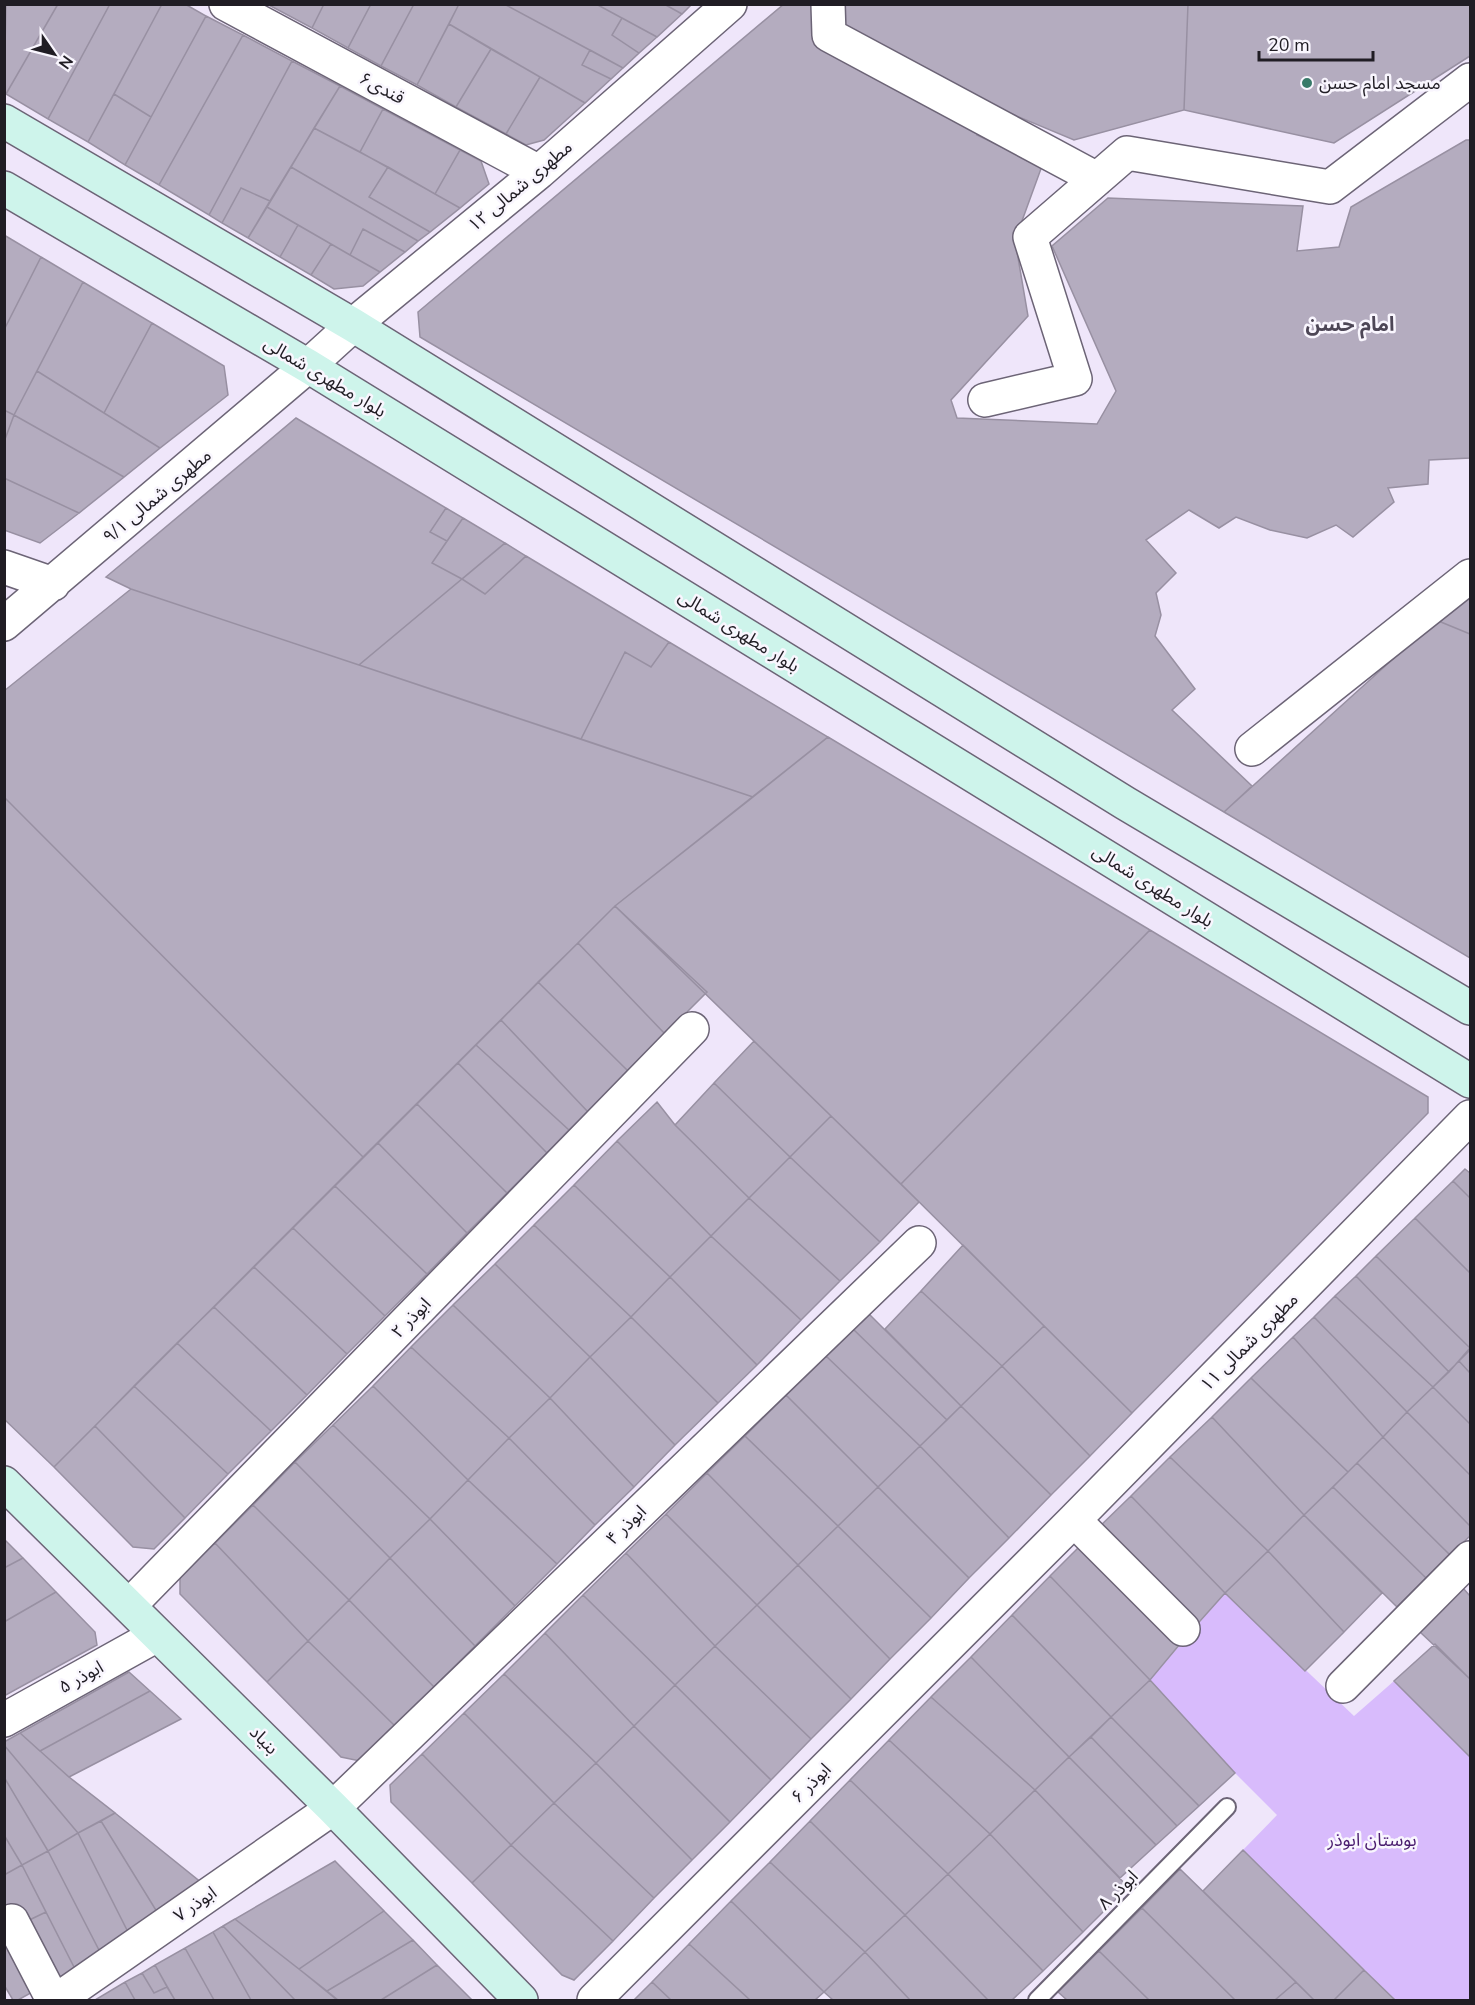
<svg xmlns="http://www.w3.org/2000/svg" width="1475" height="2005" viewBox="0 0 1475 2005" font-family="'Nunito Sans','Noto Sans Arabic',sans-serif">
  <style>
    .green { fill: #d8bbfc }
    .building { fill: #b4acbf; stroke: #9890a2; stroke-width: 1.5 }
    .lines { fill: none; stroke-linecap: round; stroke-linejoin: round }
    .lane-casing { stroke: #6c6476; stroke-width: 20 }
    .street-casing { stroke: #6c6476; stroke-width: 36 }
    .secondary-casing { stroke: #6c6476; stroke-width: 36 }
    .lane { stroke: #fff; stroke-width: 16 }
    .street { stroke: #fff; stroke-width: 33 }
    .secondary { stroke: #cef4eb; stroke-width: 33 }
    .poi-dot { fill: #387a69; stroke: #f9f6fe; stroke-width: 2 }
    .labels { text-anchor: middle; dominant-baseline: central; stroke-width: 5; stroke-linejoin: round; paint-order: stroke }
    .poi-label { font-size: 18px; fill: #201d24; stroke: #f9f6fe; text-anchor: start }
    .street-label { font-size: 18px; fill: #201d24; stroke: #f9f6fe }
    .park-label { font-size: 18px; fill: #491c6e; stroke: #f9f6fe }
    .neighbourhood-label { font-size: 20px; font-weight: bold; fill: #4d4656; stroke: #f9f6fe }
  </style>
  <rect width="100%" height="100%" fill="#efe6fa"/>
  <path class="green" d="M1225,1593L1354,1716L1394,1681L1470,1757V2000H1395L1243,1850L1277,1815L1235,1773L1150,1680Z"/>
  <path class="building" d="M6,4H58L6,94L4,93Z
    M58,4H110L48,119L6,94Z
    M110,4H162L88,142L48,119Z
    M162,4H185L206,16L151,117L114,94Z
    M267,4H324L312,28Z
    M324,4H371L348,48L312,28Z
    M371,4H414L381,66L348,48Z
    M414,4H459L417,85L381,66Z
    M459,4H504L590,50L582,65L611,79L585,103L449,24Z
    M504,4H596L622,18L612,35L639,53L623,68Z
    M596,4H664L682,14L657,37Z
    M664,4H692L682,14Z
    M784,4H1188L1184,110L1074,140L1000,109L977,135L1042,166L1015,240L1028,316L951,400L957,418L1097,424L1116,391L1052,246L1108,198L1303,206L1297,251L1339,247L1351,207L1466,140H1470V458L1429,460L1428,484L1388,488L1394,502L1353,537L1336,525L1307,538L1270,530L1236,517L1219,528L1189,510L1146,540L1176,573L1156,593L1161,615L1155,636L1195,689L1172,710L1252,786L1224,812L420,337L418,312Z
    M1188,4H1470V56L1334,143L1184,110Z
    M206,16L243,35L159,185L125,165Z
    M622,18L657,37L639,53L612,35Z
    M449,24L491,49L456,107L417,85Z
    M243,35L292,61L209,215L159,185Z
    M491,49L540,77L506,134L456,107Z
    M590,50L623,68L611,79L582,65Z
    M292,61L340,86L270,201L241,188L222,223L209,215Z
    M540,77L585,103L544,140L526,145L506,134Z
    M340,86L383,109L360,152L314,128Z
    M114,94L151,117L125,165L88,142Z
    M383,109L460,150L435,194L360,152Z
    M314,128L388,167L369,197L430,232L418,241L291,167Z
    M460,150L481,161L489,184L460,208L435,194Z
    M291,167L418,241L405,252L363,229L350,255L331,244L267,207Z
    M388,167L435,194L460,208L430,232L369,197Z
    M241,188L270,201L248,238L222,223Z
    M267,207L298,225L280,257L248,238Z
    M298,225L331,244L311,275L280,257Z
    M363,229L405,252L380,272L350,255Z
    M4,235L41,257L4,330Z
    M331,244L350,255L380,272L363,286L334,289L311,275Z
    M41,257L83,282L14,415L4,410V330Z
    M83,282L152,323L104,413L37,371Z
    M152,323L224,366L228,395L160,448L104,413Z
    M37,371L104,413L160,448L124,477L14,415Z
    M4,410L14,415L4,442Z
    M14,415L124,477L79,513L4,478V442Z
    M296,418L446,508L430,532L447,541L432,563L462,579L359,665L131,589L106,577Z
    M4,478L79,513L40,543L4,530Z
    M446,508L463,518L447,541L430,532Z
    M463,518L505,543L462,579L432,563Z
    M505,543L526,556L485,594L462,579Z
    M526,556L669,642L651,667L625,652L581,739L359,665L462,579L485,594Z
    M131,589L359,665L753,797L615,906L363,1157L4,797V691Z
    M1470,594V634L1436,620Z
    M1436,620L1470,634V958L1224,812Z
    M669,642L828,737L753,797L581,739L625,652L651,667Z
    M828,737L1150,930L901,1184L615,906Z
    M4,797L363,1157L54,1467L4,1419Z
    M615,906L707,992L665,1034L578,943Z
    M1150,930L1428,1097V1113L1132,1413L901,1184Z
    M578,943L665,1034L628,1071L538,982Z
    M538,982L628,1071L588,1112L501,1020Z
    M501,1020L588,1112L569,1130L476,1045Z
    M754,1041L831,1116L790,1157L714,1083Z
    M476,1045L569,1130L547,1153L458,1063Z
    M458,1063L547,1153L507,1193L417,1104Z
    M714,1083L790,1157L749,1198L675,1125Z
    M657,1102L675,1125L749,1198L711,1236L617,1141Z
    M417,1104L507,1193L467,1233L378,1143Z
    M831,1116L919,1202L880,1242L790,1157Z
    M617,1141L711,1236L670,1277L574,1185Z
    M378,1143L467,1233L427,1274L335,1186Z
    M790,1157L880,1242L840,1281L749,1198Z
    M1465,1169L1470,1173V1198L1453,1181Z
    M1453,1181L1470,1198V1273L1415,1218Z
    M574,1185L670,1277L631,1317L534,1225Z
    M335,1186L427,1274L385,1316L293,1228Z
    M749,1198L840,1281L801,1320L711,1236Z
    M1415,1218L1470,1273V1348L1376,1256Z
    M534,1225L631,1317L590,1357L495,1264Z
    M293,1228L385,1316L347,1354L254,1267Z
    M711,1236L801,1320L757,1365L670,1277Z
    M963,1245L1044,1326L1002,1366L921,1291Z
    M1376,1256L1470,1348L1449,1372L1356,1276Z
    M495,1264L590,1357L550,1398L453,1305Z
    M254,1267L347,1354L307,1395L214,1307Z
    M1356,1276L1449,1372L1433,1387L1335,1296Z
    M670,1277L757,1365L718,1403L631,1317Z
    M921,1291L1002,1366L961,1406L885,1329Z
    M1335,1296L1433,1387L1407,1412L1314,1317Z
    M453,1305L550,1398L509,1438L411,1347Z
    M214,1307L307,1395L271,1431L177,1343Z
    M869,1314L961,1406L947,1420L853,1329Z
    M631,1317L718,1403L675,1445L590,1357Z
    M1314,1317L1407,1412L1383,1437L1293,1337Z
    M1044,1326L1132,1413L1090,1456L1002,1366Z
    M853,1329L947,1420L920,1446L826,1356Z
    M1293,1337L1383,1437L1348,1472L1251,1378Z
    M177,1343L271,1431L228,1474L134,1386Z
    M411,1347L509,1438L468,1480L373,1386Z
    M1470,1350V1373L1459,1361Z
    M826,1356L920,1446L878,1487L786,1395Z
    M590,1357L675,1445L634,1487L550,1398Z
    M1459,1361L1470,1373V1424L1433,1387Z
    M1002,1366L1090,1456L1051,1495L961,1406Z
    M1251,1378L1348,1472L1304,1515L1212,1417Z
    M134,1386L228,1474L185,1518L95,1426Z
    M373,1386L468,1480L430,1519L333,1425Z
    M1433,1387L1470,1424V1475L1407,1412Z
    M786,1395L878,1487L838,1526L745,1436Z
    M550,1398L634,1487L595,1525L509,1438Z
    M961,1406L1051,1495L1009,1538L920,1446Z
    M1407,1412L1470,1475V1526L1383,1437Z
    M1212,1417L1304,1515L1268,1551L1170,1457Z
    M333,1425L430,1519L390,1558L295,1462Z
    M95,1426L185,1518L154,1549L133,1547L54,1467Z
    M745,1436L838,1526L798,1565L707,1473Z
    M1383,1437L1470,1526V1536L1450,1555L1357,1463Z
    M509,1438L595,1525L557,1564L468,1480Z
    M920,1446L1009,1538L969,1578L878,1487Z
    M1170,1457L1268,1551L1225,1593L1131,1496Z
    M295,1462L390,1558L349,1600L253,1505Z
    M1357,1463L1450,1555L1426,1578L1333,1487Z
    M707,1473L798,1565L757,1605L666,1514Z
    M468,1480L557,1564L515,1606L430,1519Z
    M878,1487L969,1578L931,1618L838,1526Z
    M1333,1487L1426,1578L1397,1607L1304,1515Z
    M1131,1496L1225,1593L1193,1629L1095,1531Z
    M253,1505L349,1600L308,1641L215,1543Z
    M666,1514L757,1605L715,1646L626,1553Z
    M1304,1515L1382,1593L1344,1632L1268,1551Z
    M430,1519L515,1606L475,1646L390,1558Z
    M838,1526L931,1618L890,1659L798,1565Z
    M4,1539L23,1558L4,1568Z
    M1084,1542L1185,1638L1150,1680L1050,1576Z
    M215,1543L308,1641L267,1682L180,1594V1577Z
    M1268,1551L1344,1632L1305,1671L1225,1593Z
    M626,1553L715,1646L675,1685L583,1595Z
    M23,1558L56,1592L4,1622V1568Z
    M390,1558L475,1646L434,1687L349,1600Z
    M798,1565L890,1659L851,1699L757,1605Z
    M1050,1576L1150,1680L1111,1717L1012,1615Z
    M1463,1588L1470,1596V1679L1420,1632Z
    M56,1592L95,1632L97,1645L4,1696V1622Z
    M583,1595L675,1685L634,1726L545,1633Z
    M349,1600L434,1687L395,1726L308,1641Z
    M757,1605L851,1699L811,1739L715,1646Z
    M1012,1615L1111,1717L1069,1757L971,1657Z
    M545,1633L634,1726L596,1763L504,1674Z
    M308,1641L395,1726L360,1761L341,1757L267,1682Z
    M1435,1644L1470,1679V1757L1394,1681Z
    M715,1646L811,1739L771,1780L675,1685Z
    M971,1657L1069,1757L1035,1790L931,1697Z
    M129,1672L150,1691L40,1751L20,1733Z
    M504,1674L596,1763L554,1803L464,1713Z
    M1150,1680L1235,1773L1199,1806L1111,1717Z
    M675,1685L771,1780L730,1822L634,1726Z
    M150,1691L181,1719L69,1777L40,1751Z
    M931,1697L1035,1790L990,1834L889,1740Z
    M464,1713L554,1803L511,1845L422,1754Z
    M1111,1717L1199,1806L1177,1826L1091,1737Z
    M634,1726L730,1822L692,1860L596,1763Z
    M20,1733L69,1777L115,1813L78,1833L4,1745V1742Z
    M1091,1737L1177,1826L1156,1845L1069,1757Z
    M889,1740L990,1834L948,1874L850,1780Z
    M4,1745L78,1833L48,1851L4,1777Z
    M422,1754L511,1845L472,1883L391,1802L390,1785Z
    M1069,1757L1156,1845L1120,1878L1035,1790Z
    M596,1763L692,1860L654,1898L554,1803Z
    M4,1777L48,1851L22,1865L4,1835Z
    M850,1780L948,1874L905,1915L810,1821Z
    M1035,1790L1128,1887L1083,1932L990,1834Z
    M554,1803L654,1898L613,1941L511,1845Z
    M115,1813L213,1892L162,1920L101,1821Z
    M101,1821L162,1920L131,1938L78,1833Z
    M810,1821L905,1915L865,1952L770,1862Z
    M78,1833L131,1938L101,1954L48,1851Z
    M990,1834L1083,1932L1043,1971L948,1874Z
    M4,1835L22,1865L4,1875Z
    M511,1845L613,1941L574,1980L562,1975L472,1883Z
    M1243,1850L1364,1970L1334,2000H1314L1203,1891Z
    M48,1851L101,1954L75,1969L22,1865Z
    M335,1861L384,1911L299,1969L235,1919Z
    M770,1862L865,1952L824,1992L731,1901Z
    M22,1865L46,1912L21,1924L10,1917L4,1906V1875Z
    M1180,1869L1296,1982L1275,2000H1235L1142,1908Z
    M948,1874L1043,1971L1012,2000H988L905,1915Z
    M731,1901L824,1992L815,2000H750L689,1944Z
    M1142,1908L1235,2000H1149L1099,1951Z
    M384,1911L413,1940L327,1991L299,1969Z
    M46,1912L75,1969L50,1983L21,1924Z
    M905,1915L988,2000H910L865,1952Z
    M235,1919L299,1969L337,2000H295L223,1926Z
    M223,1926L295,2000H251L213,1932Z
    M213,1932L251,2000H214L185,1948Z
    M4,1933L38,1989L18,2000H13L4,1985Z
    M413,1940L437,1965L381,2000H338L327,1991Z
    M689,1944L750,2000H671L652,1982Z
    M185,1948L214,2000H175L155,1965Z
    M1099,1951L1149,2000H1067L1058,1992Z
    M865,1952L910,2000H833L824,1992Z
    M155,1965L167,1987L154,1993L142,1973Z
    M437,1965L472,2000H381Z
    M1364,1970L1395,2000H1334Z
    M142,1973L154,1993L167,1987L175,2000H135L125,1982Z
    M125,1982L135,2000H95Z
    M652,1982L671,2000H634Z
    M1296,1982L1314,2000H1275Z"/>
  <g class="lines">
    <defs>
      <path id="lane" d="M1037,2000L1227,1807"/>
      <path id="street" d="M226,4L539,172
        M828,4L829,35L1097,179
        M985,400L1075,379L1030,237L1127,153L1330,187L1470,80
        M4,567L53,584
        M4,624L308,366L353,325L539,172L730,4
        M1252,749L1470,576
        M1074,1520L1183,1629
        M129,1606L692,1029
        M1343,1686L1470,1558
        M4,1720L157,1635
        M12,1921L53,2000
        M57,2000L333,1808L919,1243
        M594,2000L1074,1520L1470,1117"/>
      <path id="secondary" d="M4,121L353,325L1125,803L1470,1008
        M4,188L308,366L1470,1081
        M4,1483L333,1808L521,2000"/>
    </defs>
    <use href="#lane" class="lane-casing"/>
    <use href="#street" class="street-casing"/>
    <use href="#secondary" class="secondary-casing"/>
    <use href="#lane" class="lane"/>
    <use href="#street" class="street"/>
    <use href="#secondary" class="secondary"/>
  </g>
  <circle class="poi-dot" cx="1307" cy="83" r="6"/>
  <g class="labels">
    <g class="poi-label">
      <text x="1319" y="83">مسجد امام حسن</text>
    </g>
    <g class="street-label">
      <text transform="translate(382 88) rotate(28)">قندی۶</text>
      <text transform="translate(520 186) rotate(-40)">مطهری شمالی ۱۲</text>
      <text transform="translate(325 377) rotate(31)">بلوار مطهری شمالی</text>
      <text transform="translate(157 496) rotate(-40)">مطهری شمالی ۹/۱</text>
      <text transform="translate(739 631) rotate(32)">بلوار مطهری شمالی</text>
      <text transform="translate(1153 886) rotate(32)">بلوار مطهری شمالی</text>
      <text transform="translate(411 1318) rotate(-46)">ابوذر ۲</text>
      <text transform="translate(1249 1342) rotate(-45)">مطهری شمالی ۱۱</text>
      <text transform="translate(626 1525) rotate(-44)">ابوذر ۴</text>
      <text transform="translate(81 1677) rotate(-29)">ابوذر ۵</text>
      <text transform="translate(264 1740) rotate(45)">بنیاد</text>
      <text transform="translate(811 1783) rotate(-45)">ابوذر ۶</text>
      <text transform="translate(1118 1890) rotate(-45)">ابوذر ۸</text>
      <text transform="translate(195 1904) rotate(-35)">ابوذر ۷</text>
    </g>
    <g class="park-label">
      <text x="1372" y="1840">بوستان ابوذر</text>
    </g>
    <g class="neighbourhood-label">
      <text x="1350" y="324">امام حسن</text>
    </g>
  </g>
  <rect width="1475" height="2005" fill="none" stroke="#201d24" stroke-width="12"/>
  <g transform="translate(54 54) rotate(125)" stroke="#f9f6fe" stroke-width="4.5" paint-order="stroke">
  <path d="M0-4.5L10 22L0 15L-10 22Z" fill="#201d24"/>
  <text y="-9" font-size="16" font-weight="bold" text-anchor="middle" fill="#201d24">N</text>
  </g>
  <path d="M1259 51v9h114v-9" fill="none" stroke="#201d24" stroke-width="3"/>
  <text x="1268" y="51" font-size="18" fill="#201d24" stroke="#f9f6fe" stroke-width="4.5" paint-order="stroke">20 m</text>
</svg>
